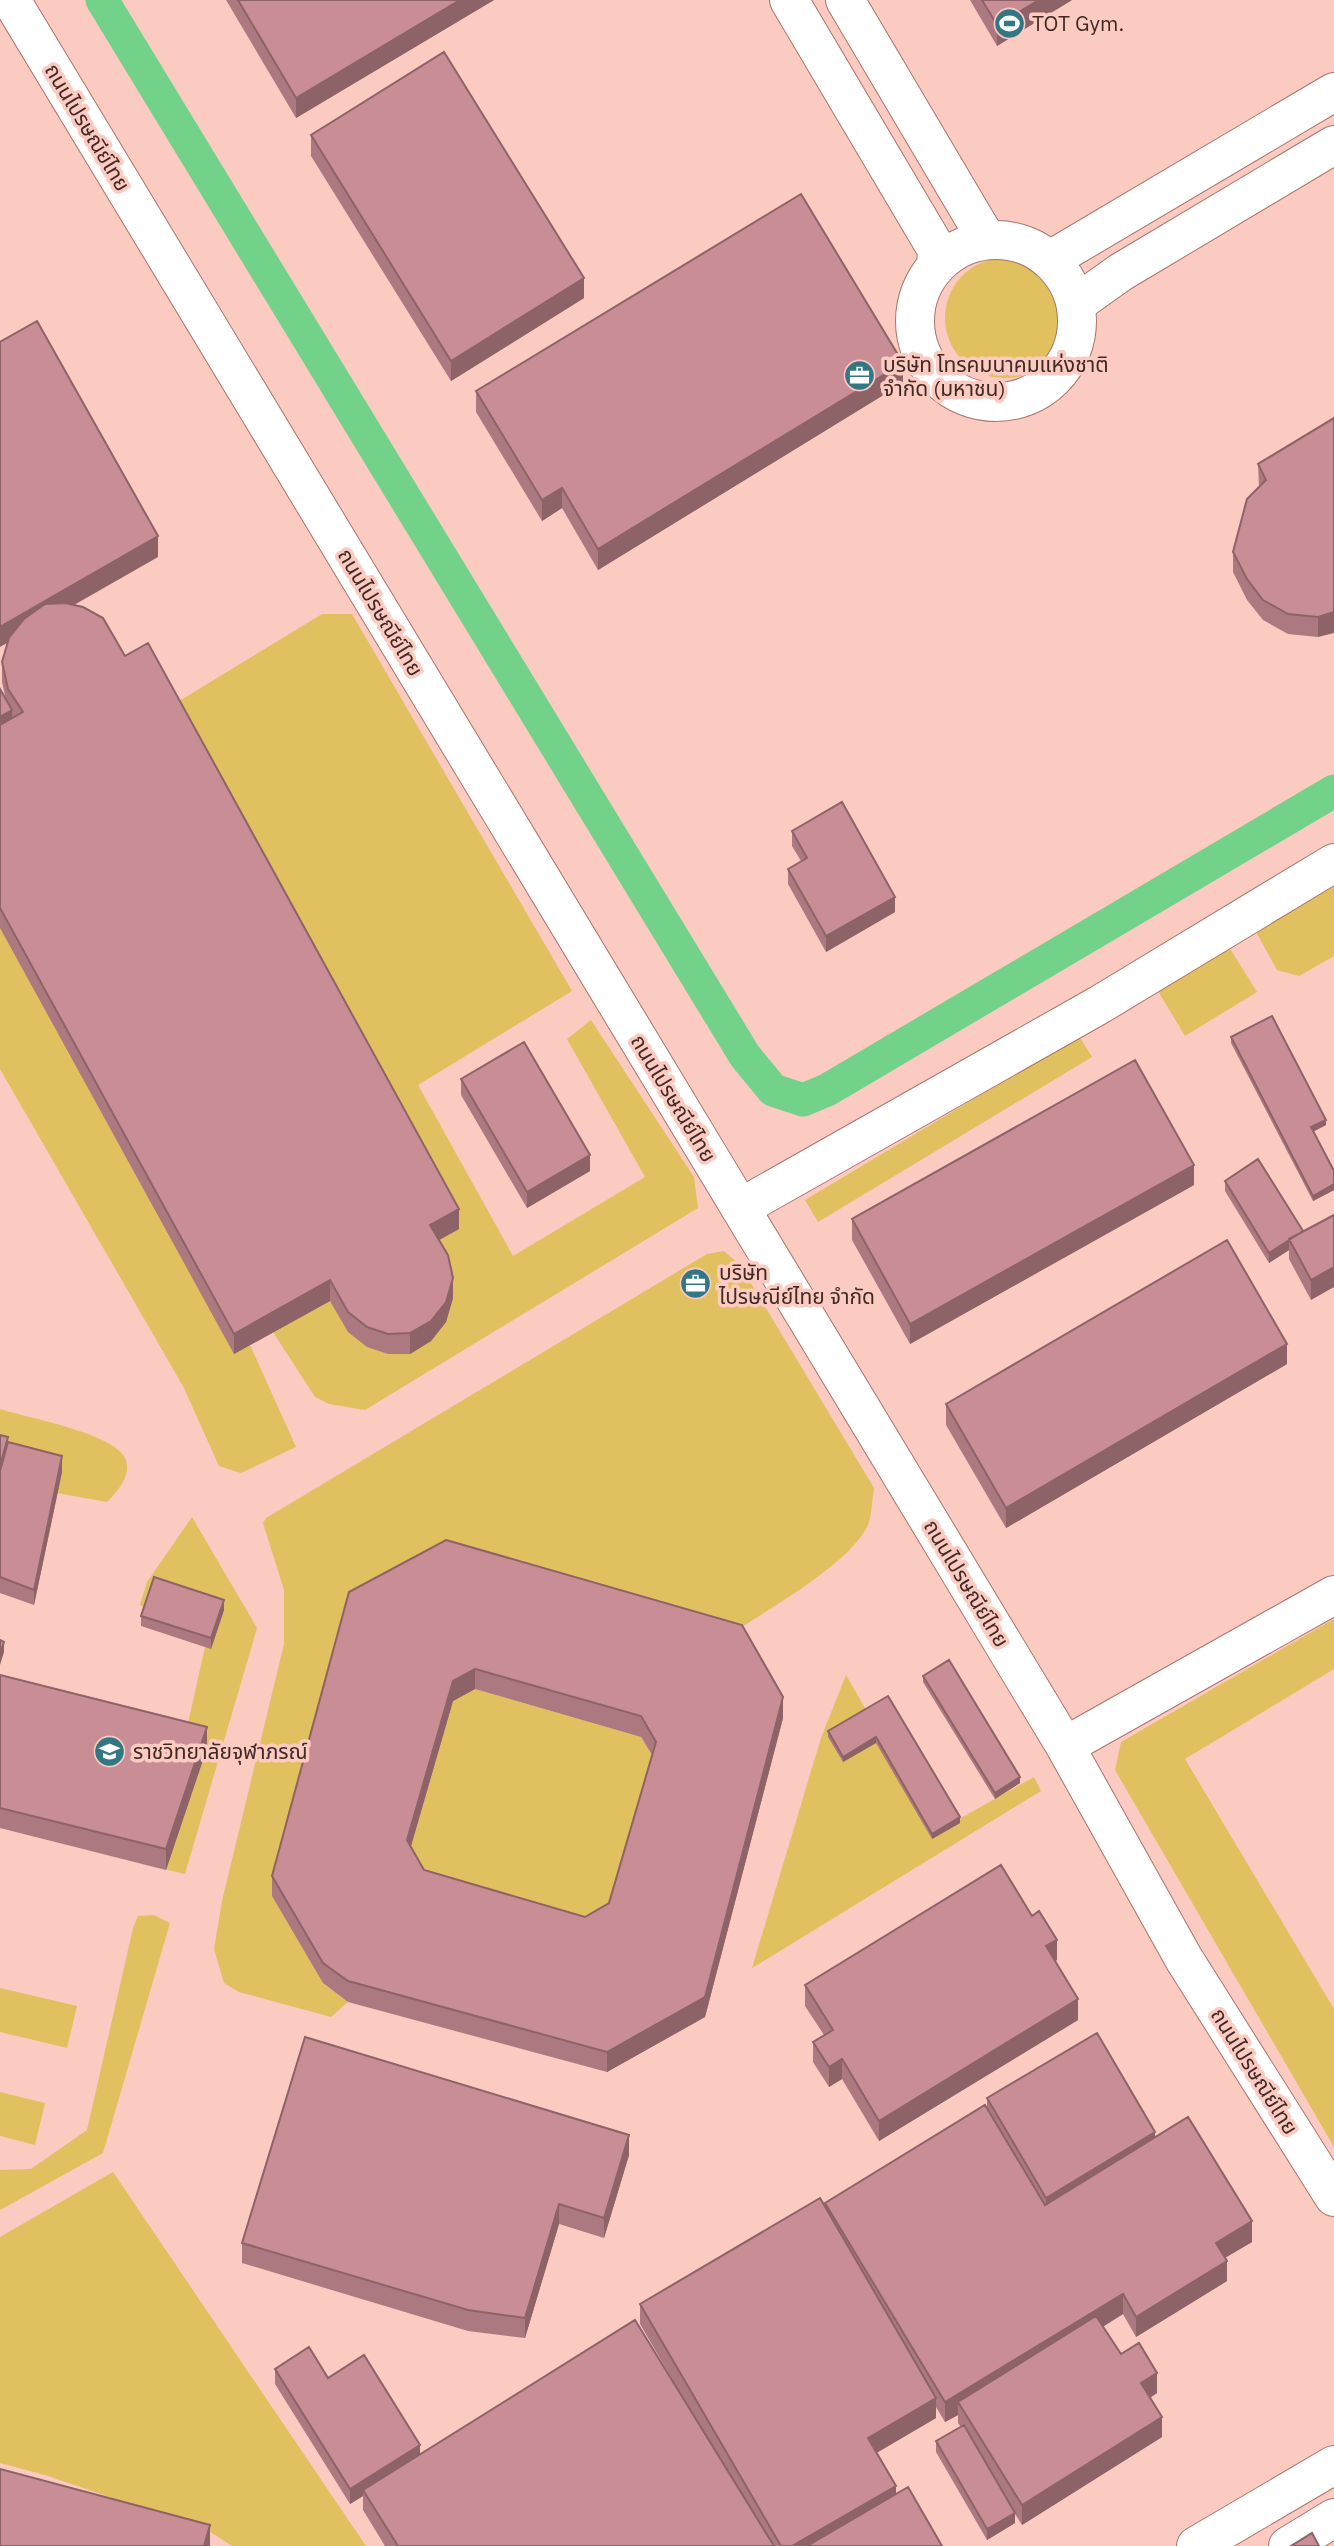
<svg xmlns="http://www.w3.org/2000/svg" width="1334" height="2546" viewBox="0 0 1334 2546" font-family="'IBM Plex Sans','Noto Sans Thai',sans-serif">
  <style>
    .green { fill: #e1c05f }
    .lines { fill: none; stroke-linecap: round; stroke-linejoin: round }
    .canal { stroke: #72d28a; stroke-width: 33 }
    .minor-casing { stroke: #ab7369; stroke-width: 40 }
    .minor { stroke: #fff; stroke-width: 38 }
    .wall { fill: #ad7980; fill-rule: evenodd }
    .shaded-wall { fill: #8d6368 }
    .building { fill: #c98d95; stroke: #8d6368; stroke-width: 2; fill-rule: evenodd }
    .labels { text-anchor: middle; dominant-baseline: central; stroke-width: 7; stroke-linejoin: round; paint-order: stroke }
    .poi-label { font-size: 21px; fill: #402824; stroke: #fbcac0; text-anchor: start }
    .street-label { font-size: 21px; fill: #402824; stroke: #fbcac0 }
  </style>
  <rect width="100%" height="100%" fill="#fbcac0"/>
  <path class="green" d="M945 318a60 60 0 1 1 120 0a60 60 0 1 1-120 0Z
    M322,614H352L572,991L418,1085L513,1256L645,1177L567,1039L591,1020L694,1177L698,1208L365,1410L329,1404L315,1397L273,1332L458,1229L176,703Z
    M1334,884V956L1299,976L1277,970L1255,930Z
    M0,921L250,1345L296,1447L241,1473L219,1466L184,1388L0,1069Z
    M1229,947L1257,992L1185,1036L1158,991Z
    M1079,1036L1092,1057L818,1222L805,1200Z
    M724,1251L740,1265L874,1488C872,1499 872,1515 868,1525C850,1565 760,1614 723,1639L446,1560L323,1983L348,2002L331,2017L239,1992L224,1983L214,1949L222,1901L284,1644V1590L263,1523L266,1518L707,1254Z
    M0,1409C28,1418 107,1432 123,1455C135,1471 118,1491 107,1502L57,1493L0,1455Z
    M192,1517L257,1628L185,1874L156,1867L207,1638L140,1605L147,1582Z
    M1334,1619V1669L1185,1759L1334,2009V2147L1115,1770L1121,1742Z
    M846,1675L936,1832L1034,1777L1041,1791L752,1968L821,1738Z
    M475,1689L641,1737L656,1762L609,1924L424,1891L407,1860L453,1701Z
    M154,1915L170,1923L103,2153L0,2210V2170L31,2169L87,2130L133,1928L138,1916Z
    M0,1988L77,2006L67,2048L0,2032Z
    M0,2092L45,2103L35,2145L0,2136Z
    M113,2172L366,2546H232L209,2531L45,2475L0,2463V2237Z"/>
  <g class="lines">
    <path class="canal" d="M102,0L745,1056L773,1090L803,1100L827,1090L1334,791"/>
    <defs>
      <path id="minor" d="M11,0L1065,1746L1184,1959L1334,2197
        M789,0L937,250L936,266
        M845,0L981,230L989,239
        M915 321a81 81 0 1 1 162 0a81 81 0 1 1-162 0Z
        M1050,260L1334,92
        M1076,304L1121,272L1334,145
        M740,1208L1099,1005L1334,863
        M1065,1746L1334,1595
        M1196,2546L1334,2465
        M1288,2546L1334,2518"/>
    </defs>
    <use href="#minor" class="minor-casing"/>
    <use href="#minor" class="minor"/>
  </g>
  <path class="wall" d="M226,0H494L296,118Z
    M970,0H1072L997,46Z
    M311,135L584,298L451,381L311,156Z
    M903,383L598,570L562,508L542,521L476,412V391Z
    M1334,418L1318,637L1288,634L1263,620L1247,600L1233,572V552L1259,486L1258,464Z
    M158,557L74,605L459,1229L439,1240L453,1298L446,1322L431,1341L410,1354H388L367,1347L348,1332L330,1301L234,1354L0,928V689L6,700L2,682V662L8,642Z
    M792,831L895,912L826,952L788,884V869L801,861L792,846Z
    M1231,1037L1326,1125L1313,1131L1334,1171V1190L1313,1201L1231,1043Z
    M461,1079L590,1171L527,1208L461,1095Z
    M1225,1181L1303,1232L1334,1215L1311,1300L1289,1259V1250L1269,1263L1225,1191Z
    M1194,1185L910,1344L852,1240V1219Z
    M1287,1364L1006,1528L946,1425V1404Z
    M0,1435L8,1442L62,1472L34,1605L0,1593Z
    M349,1592L783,1718L705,2017L607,2072L348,2002L323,1983L272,1896V1876ZM475,1689L641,1737L652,1755L609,1903L585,1917L424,1870L411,1846L453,1701Z
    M224,1610L211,1649L141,1626V1616Z
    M0,1675L207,1748L166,1870L0,1828Z
    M923,1676L1020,1783L995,1799L923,1682Z
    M888,1696L960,1823L932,1839L876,1743L843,1762L828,1737V1731Z
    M1057,1960L1055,1961L1078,2020L879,2141L842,2079L829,2087L813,2062V2042L824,2035L805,2006V1985Z
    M987,2098L1155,2137L1252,2242L1225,2258L1227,2281L1136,2337L1123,2314L1103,2327L1121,2354L1157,2393L1150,2398L1162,2437L1022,2525L1015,2514V2523L987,2540L936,2452V2441L961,2427L958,2423V2415L945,2422L936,2407V2418L876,2453L896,2495L942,2546H385L363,2510V2496L350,2504L275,2384V2369L328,2378L420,2455L689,2408L640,2324V2304L825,2208V2203L987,2108Z
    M629,2155L604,2238L559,2224L525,2338L468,2331L242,2263V2243Z"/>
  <path class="shaded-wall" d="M460,0H494L296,118V98Z
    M1039,0H1072L997,46V25Z
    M584,278V298L451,381V361Z
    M903,363V383L598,570V549Z
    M562,488V508L542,521V500Z
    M158,536V557L0,647V627Z
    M1334,612V633L1318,637V617Z
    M12,710V730L0,737V717Z
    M895,897V912L826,952V936Z
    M1326,1120V1125L1311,1133V1127Z
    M590,1155V1171L527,1208V1192Z
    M1194,1165V1185L910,1344V1324Z
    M1334,1184V1190L1313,1201V1196Z
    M459,1209V1229L430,1245V1225Z
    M1289,1240V1250L1269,1263V1253Z
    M1334,1267V1287L1311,1300V1280Z
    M453,1278V1298L446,1322L431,1341L410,1354V1333Z
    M330,1280V1301L234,1354V1334Z
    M1287,1344V1364L1006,1528V1508Z
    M62,1456V1472L34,1605V1590Z
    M224,1600V1610L211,1649V1638Z
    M4,1642V1652L0,1665V1654Z
    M475,1669V1689L453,1701L407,1860V1840L453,1681Z
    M783,1697V1718L705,2017L607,2072V2052Z
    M207,1727V1748L166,1870V1849Z
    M876,1737V1743L843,1762V1757Z
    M1020,1777V1783L995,1799V1793Z
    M960,1817V1823L932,1839V1834Z
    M1057,1940V1960L1046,1967V1946Z
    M1078,1999V2020L879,2141V2121Z
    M842,2059V2079L829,2087V2067Z
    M1155,2132V2153L1046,2218V2198Z
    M629,2135V2155L604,2238V2218Z
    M559,2204V2224L525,2338V2318Z
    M1252,2221V2242L1216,2263V2243Z
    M1227,2261V2281L1136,2337V2317Z
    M1123,2294V2314L964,2411L958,2402V2415L945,2422V2402Z
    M1157,2373V2393L1141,2403V2383Z
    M936,2398V2418L868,2458V2438Z
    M1162,2417V2437L1022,2525V2505Z
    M420,2445V2460L363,2490V2496L350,2504V2489Z
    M896,2486V2506L827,2546H792Z
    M1015,2513V2523L987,2540V2529Z
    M210,2525V2546H204Z"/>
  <path class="building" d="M238,0H460L296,98Z
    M982,0H1039L997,25Z
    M444,52L584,278L451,361L311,135Z
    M801,194L903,363L598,549L562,488L542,500L476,391Z
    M37,321L158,536L0,627V342Z
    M1334,418V612L1318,617L1288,614L1263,600L1247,579L1233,552L1247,499L1266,480L1258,464Z
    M65,603L83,607L103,618L125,656L148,643L459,1209L430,1225L448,1255L453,1278L446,1302L431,1321L410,1333L388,1334L367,1327L348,1312L330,1280L234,1334L0,908V725L23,712L8,689L2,662L9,638L24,619L45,604Z
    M0,689L12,710L0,717Z
    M842,802L895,897L826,936L788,869L807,858L792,831Z
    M1272,1016L1326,1120L1311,1127L1334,1171V1184L1313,1196L1231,1037Z
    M524,1042L590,1155L527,1192L461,1079Z
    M1135,1060L1194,1165L910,1324L852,1219Z
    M1258,1159L1303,1231L1269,1253L1225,1181Z
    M1334,1215V1267L1311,1280L1289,1239Z
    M1227,1240L1287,1344L1006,1508L946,1404Z
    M0,1435L8,1437L0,1466Z
    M8,1442L62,1456L34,1590L0,1577V1471Z
    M446,1540L742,1625L783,1697L705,1997L607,2052L348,1981L323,1963L272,1876L349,1592ZM475,1669L641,1716L656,1742L609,1903L585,1917L424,1870L407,1840L453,1681Z
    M154,1577L224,1600L211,1638L141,1616Z
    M0,1640L4,1642L0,1654Z
    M949,1660L1020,1777L995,1793L923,1676Z
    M0,1675L207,1727L166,1849L0,1808Z
    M888,1696L960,1817L932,1834L876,1737L843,1757L828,1731Z
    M1001,1865L1032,1916L1039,1911L1057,1940L1046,1946L1078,1999L879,2121L842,2059L829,2067L813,2042L833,2030L805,1985Z
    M1097,2033L1155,2132L1046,2198L987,2098Z
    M305,2037L629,2135L604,2218L559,2204L525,2318L468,2310L242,2243Z
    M985,2105L1045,2205L1188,2117L1252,2221L1216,2243L1227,2261L1136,2317L1123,2294L945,2402L825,2203Z
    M820,2198L936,2398L868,2438L896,2486L792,2546H781L640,2304Z
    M1096,2316L1121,2354L1139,2343L1157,2373L1141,2383L1162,2417L1022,2505L958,2402Z
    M635,2320L774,2546H398L363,2490Z
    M309,2347L328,2378L364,2355L420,2445L350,2489L275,2369Z
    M964,2425L1015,2513L987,2529L936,2441Z
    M0,2469L210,2525L204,2546H0Z
    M908,2487L942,2546H807Z
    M1312,2533L1319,2546H1291Z"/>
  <defs>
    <symbol id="stadium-disc" viewBox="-11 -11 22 22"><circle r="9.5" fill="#327884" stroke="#fbcac0"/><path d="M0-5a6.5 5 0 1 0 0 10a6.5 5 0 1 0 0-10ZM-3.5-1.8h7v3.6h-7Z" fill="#fff"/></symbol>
    <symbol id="office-disc" viewBox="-11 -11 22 22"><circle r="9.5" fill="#327884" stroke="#fbcac0"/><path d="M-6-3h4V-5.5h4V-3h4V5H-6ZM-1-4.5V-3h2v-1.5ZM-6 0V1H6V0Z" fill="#fff"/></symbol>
    <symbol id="university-disc" viewBox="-11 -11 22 22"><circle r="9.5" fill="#327884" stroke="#fbcac0"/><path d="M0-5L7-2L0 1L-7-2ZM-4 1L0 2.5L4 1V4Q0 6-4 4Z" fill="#fff"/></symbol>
  </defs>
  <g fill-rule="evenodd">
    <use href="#stadium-disc" x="992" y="6" width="35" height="35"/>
    <use href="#office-disc" x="842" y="358" width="35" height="35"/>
    <use href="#office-disc" x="678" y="1266" width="35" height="35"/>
    <use href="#university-disc" x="92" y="1734" width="35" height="35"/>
  </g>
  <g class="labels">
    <g class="poi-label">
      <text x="1032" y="23">TOT Gym.</text>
      <text x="883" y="364">บริษัท โทรคมนาคมแห่งชาติ<tspan x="883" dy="24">จำกัด (มหาชน)</tspan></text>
      <text x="719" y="1272">บริษัท<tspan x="719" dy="24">ไปรษณีย์ไทย จำกัด</tspan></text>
      <text x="133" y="1751">ราชวิทยาลัยจุฬาภรณ์</text>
    </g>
    <g class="street-label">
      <text transform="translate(88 127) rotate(59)">ถนนไปรษณีย์ไทย</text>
      <text transform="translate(381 612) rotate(59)">ถนนไปรษณีย์ไทย</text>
      <text transform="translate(674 1098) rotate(59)">ถนนไปรษณีย์ไทย</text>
      <text transform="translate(967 1583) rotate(59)">ถนนไปรษณีย์ไทย</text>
      <text transform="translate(1255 2071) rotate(58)">ถนนไปรษณีย์ไทย</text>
    </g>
  </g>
</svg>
